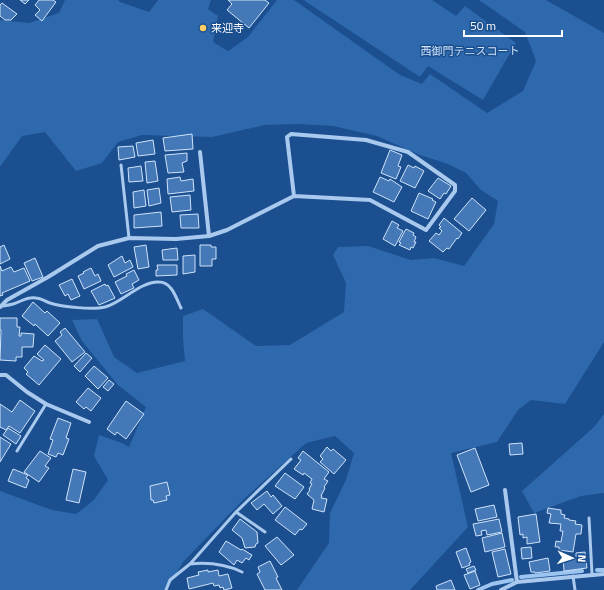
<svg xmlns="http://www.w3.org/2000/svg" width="604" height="590" viewBox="0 0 604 590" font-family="'Titillium Web','Noto Sans JP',sans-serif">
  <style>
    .green { fill: #2e69ad }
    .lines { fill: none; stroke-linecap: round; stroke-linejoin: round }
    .stream { stroke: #9cc4f0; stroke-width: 4 }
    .building { fill: #4478b7; stroke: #cfe3fa }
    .lane { stroke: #a9c9ee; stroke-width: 3 }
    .street { stroke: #a9c9ee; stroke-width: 4 }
    .poi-dot { fill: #ffd166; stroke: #1b4f8f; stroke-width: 1.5 }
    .labels { text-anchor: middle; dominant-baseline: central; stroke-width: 3; stroke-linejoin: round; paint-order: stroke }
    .poi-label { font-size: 11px; fill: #fff; stroke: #1b4f8f; text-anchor: start }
    .park-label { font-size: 11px; fill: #cfe3fa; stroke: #1b4f8f }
  </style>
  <rect width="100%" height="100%" fill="#1b4f8f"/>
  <path class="green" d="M65,0H118L120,2L149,12L158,0H211L208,9L218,16L213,42L228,51L248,37L277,0H294L400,75L422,84L430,74L487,113L523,91L536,61L525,32L479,0H546L604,33V342L565,404L531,400L518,410L497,442L451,453L468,527L410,590H297L329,543L330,513L346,480L354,453L335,436L306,443L243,500L183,562L167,590H0V491L52,510L76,514L94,500L108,480L94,456L99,435L122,443L129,447L146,407L118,385L82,341L72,320L97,319L114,357L137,373L185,361L183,339V316L203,309L256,346L290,345L344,312L346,283L333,255L338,247L368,246L411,260L434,258L464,266L494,224L498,201L481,190L466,173L448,164L420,155L377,136L333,126L298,124L265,125L212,137L142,135L118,142L102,163L76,171L45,132L22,136L0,167V20L29,23L59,13Z
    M305,0H432L456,16L465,6L516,43L483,100L428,66L420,77L305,1Z
    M604,414V493L581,496L534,513L522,491L594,427Z"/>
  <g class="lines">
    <path class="stream" d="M597,570H604
      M521,577L582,571
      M478,590L492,584L512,580"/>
  </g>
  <path class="building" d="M20,0H29L25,4Z
    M39,0H53L56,2L42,21L35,15L40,10L35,5Z
    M228,0H265L269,3L249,28L227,10L232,4Z
    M2,3L17,14L11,20H5L0,16V5Z
    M192,134L193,149L165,151L163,138Z
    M153,140L155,154L138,156L136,143Z
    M133,146L135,157L119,160L118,147Z
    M390,150L402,155L398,166L401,167L396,179L381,173Z
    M187,153V161L182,163L184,172L168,173L165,155Z
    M155,161L158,181L147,183L145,162Z
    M408,165L414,168L415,166L424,171L415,188L400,181Z
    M141,166L143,181L129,182L128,168Z
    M180,177L181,181L193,179L194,191L168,194L167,179Z
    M380,177L389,181L390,179L402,187L394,202L373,192Z
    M438,178L451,186L446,194L444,193L440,199L428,191Z
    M159,188L161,203L149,206L147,190Z
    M144,190L146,206L134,208L133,192Z
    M419,193L433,199L432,200L436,202L428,219L411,211Z
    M190,195L191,210L172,212L170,197Z
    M472,198L486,210L469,231L454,219Z
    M161,212L162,226L134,228V215Z
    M198,214L199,228H181L180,215Z
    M444,218L462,233L458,239L457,238L449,249L447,248L443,252L429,241L436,233L439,235L442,231L439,228L441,227L439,225Z
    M392,221L399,225L397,228L403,231L395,246L383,239Z
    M406,229L414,233L413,235L416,237L414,242H416L413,248L411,247L410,250L399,245L401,243L399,242Z
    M4,245L10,259L0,264V247Z
    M146,245L149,267L138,269L134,247Z
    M200,245H211V247H216V259H212V266H200Z
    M177,248L178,260H163L162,250Z
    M195,255V272L183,274V256Z
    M122,256L125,263L130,260L133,267L114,277L108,265Z
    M35,258L43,277L32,281L24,263Z
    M157,265H177V275L156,276V270H158Z
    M0,266L2,271L11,267L14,272L24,268L30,281L2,293L3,295L0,296Z
    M91,268L95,276L98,274L101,281L84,289L78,276L84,273L83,272Z
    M134,270L139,280L132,284L134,288L121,294L115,282L127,276L126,274Z
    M72,279L80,296L71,300L68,294L65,296L59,285Z
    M105,284L106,286L108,285L115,298L99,305L91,291Z
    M33,302L45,313L47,311L60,323L48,336L35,324L34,326L22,316Z
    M0,318H17V327H20L19,336H21V333L34,334L33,347H22V357H16V361L0,360L1,330H0Z
    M65,328L85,352L72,362L55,341L62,335L60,332Z
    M45,345L61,359L39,385L26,374L28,372L24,368L34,356L42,361L44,360L37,354Z
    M86,353L92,358L80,372L74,366Z
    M94,366L108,378L98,389L85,376Z
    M109,380L114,384L108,391L103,387Z
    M88,388L101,398L91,411L86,407L84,409L76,402Z
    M20,400L35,411L20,433L9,426L6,430L0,427V404L12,412Z
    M126,401L144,414L126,439L117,432L115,435L107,429Z
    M58,418L71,423L66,438L69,439L63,455L58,453L56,457L48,454L53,440L50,439Z
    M8,428L21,436L16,444L3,435Z
    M0,437L11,444L0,462Z
    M522,443L523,454L510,455L509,444Z
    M327,447L331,451L333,449L346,460L334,474L320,462L323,459L320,456Z
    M475,448L489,485L471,492L457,455Z
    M40,451L51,458L45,466L49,468L39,482L24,472Z
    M303,451L329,472L324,479L328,481L324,487L325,488L321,496H322L321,498L327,499L324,512L312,509L314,500L307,494L310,490L309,489L312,484L310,483L312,479L304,473L303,475L294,469L301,460L298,458Z
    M13,469L28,475L26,478L29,480L26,488L8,481Z
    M73,469L86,472L79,503L66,500Z
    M285,473L304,487L295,499L275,486Z
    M167,482L170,495L166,496L167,500L154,503L153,500H151L150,486Z
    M267,491L271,497L273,495L282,506L273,514L264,504L257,510L251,503Z
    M494,505L497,517L478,521L475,509Z
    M285,507L307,524L302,530L300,529L295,535L275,520Z
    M548,508L561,510V514L565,515L564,518L569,519V520L576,521L575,524L582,525L581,534H576L573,552L559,550V547H555L556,541L561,542L563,531H560L561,524L549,523L551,514L547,513Z
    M536,514L540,542L527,544V537L523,538V534L520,535L518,517Z
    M240,519L257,532L258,543L256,544L255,547L245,548L242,538L232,530Z
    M499,519L502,532L487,535L486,530L481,531L482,535L476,536L473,524Z
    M502,533L505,547L485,552L482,538Z
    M277,537L294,555L281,565L265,546Z
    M226,541L241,550L242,549L252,555L249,560L246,558L242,563L237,560L234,565L219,552Z
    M531,547L532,558L522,559L521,548Z
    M466,548L471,562L469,563L470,565L462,568L456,552Z
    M505,549L511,574L498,577L492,552Z
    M585,552L587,568L564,571L563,556L576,559V553Z
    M548,558L550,571L535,573V572H531L529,562Z
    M270,561L278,577L276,578L282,590H265L257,574L260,572L258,567Z
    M474,566L476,570L468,573L466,569Z
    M208,570V572L218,570L219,576L228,574L232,588L224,590L223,587L220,588L219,585L214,586L213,583L189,589L187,578L199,575L198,572Z
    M475,571L480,585L470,589L464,575Z
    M451,580L455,590H437L436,586Z"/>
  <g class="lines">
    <path class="lane" d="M121,165L129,238
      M1,306C5,306 9,305 13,304C21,302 27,296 36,298C41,298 46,302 50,303C62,307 93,310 105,307C121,303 141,281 159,282C172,282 176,298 181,308
      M17,451L46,404
      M236,512L265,532
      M589,518L592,574
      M190,564C209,562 225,564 242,572
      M573,576L575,590
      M166,590L170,580L190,564L236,512L291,459"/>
    <path class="street" d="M200,152L209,236
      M0,307L7,300L48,277L98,246L129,238L176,239L209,236L227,230L294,196L370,200L426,230L455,191V185L408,152L366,140L291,134L287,137L294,196
      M0,375H6L27,392L46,404L89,422
      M505,490L517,582
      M501,590L517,582L604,574"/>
  </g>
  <circle class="poi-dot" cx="203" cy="28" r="4"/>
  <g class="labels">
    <g class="poi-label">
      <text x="211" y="28">来迎寺</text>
    </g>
    <g class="park-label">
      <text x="470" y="51">西御門テニスコート</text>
    </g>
  </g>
  <g transform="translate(572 558) rotate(93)" stroke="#1b4f8f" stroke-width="3" paint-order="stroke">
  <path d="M0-3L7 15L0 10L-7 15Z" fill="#ffffff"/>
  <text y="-6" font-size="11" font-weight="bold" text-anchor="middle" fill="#ffffff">N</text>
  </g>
  <path d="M464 30v6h98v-6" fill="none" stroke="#ffffff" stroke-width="2"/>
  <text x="470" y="30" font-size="12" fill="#ffffff" stroke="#1b4f8f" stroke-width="3" paint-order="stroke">50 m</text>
</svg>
